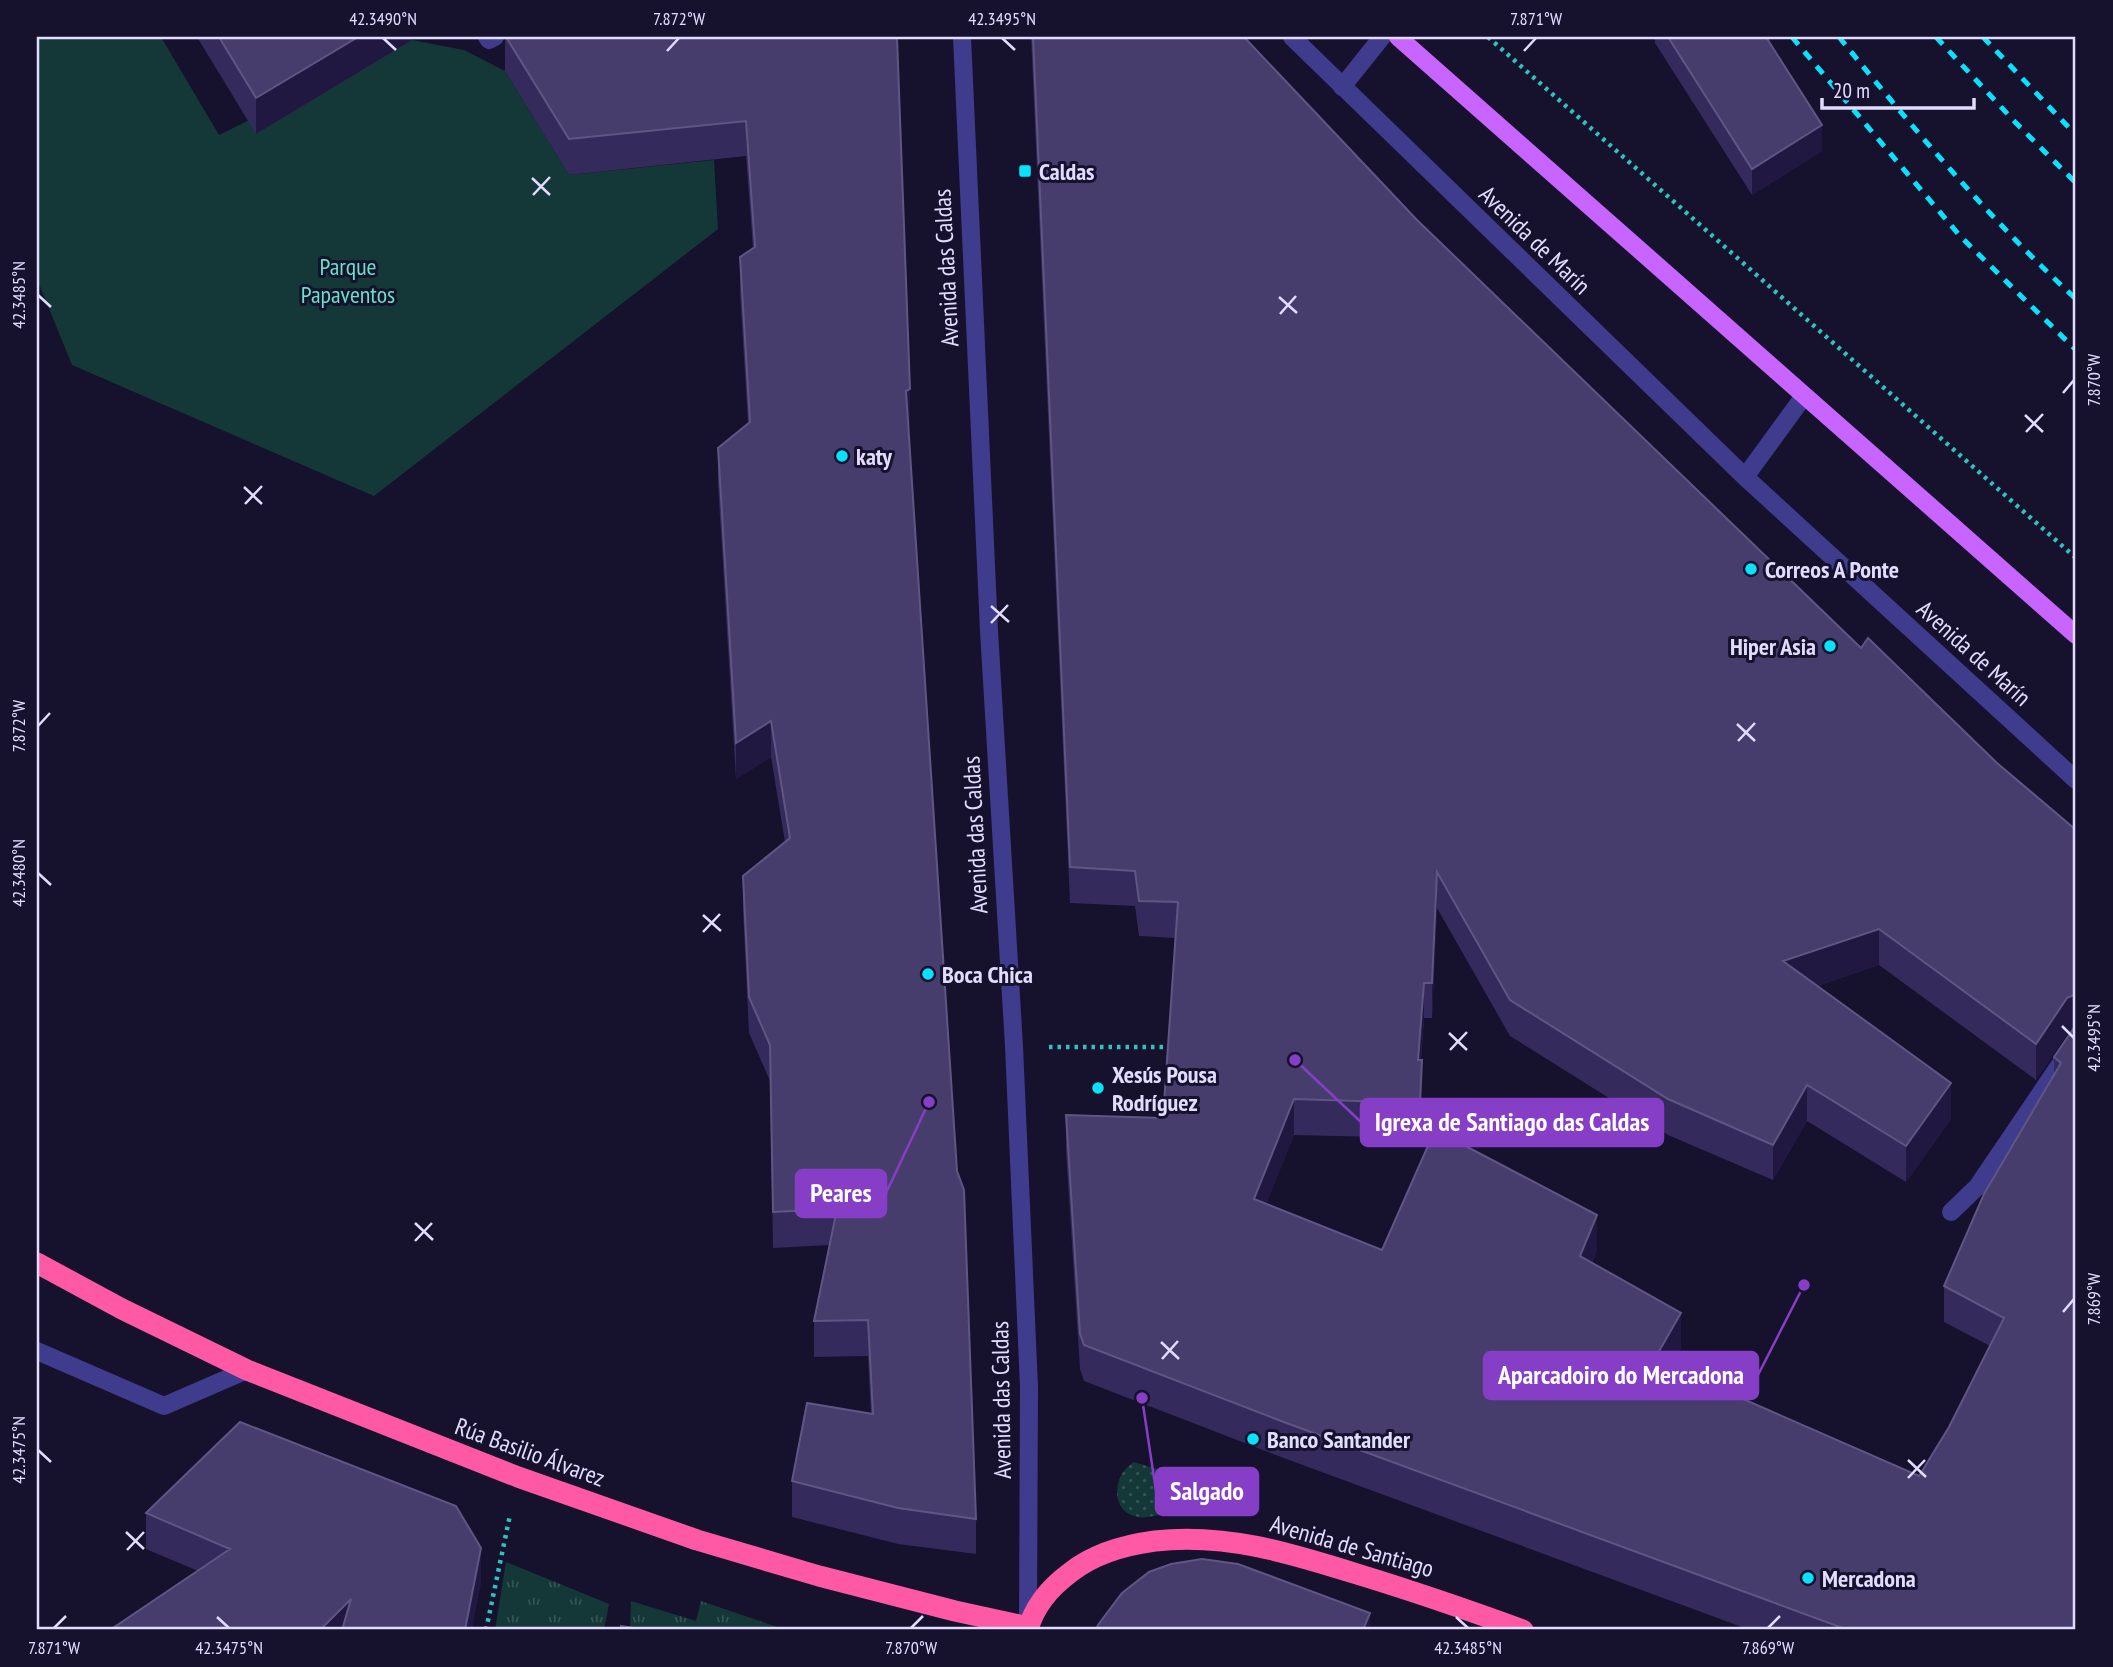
<svg xmlns="http://www.w3.org/2000/svg" width="2113" height="1667" viewBox="0 0 2113 1667" font-family="'PT Sans Narrow',sans-serif">
  <style>
    .grass { fill: url(#grass-tufts) }
    .park { fill: #143837 }
    .garden { fill: url(#garden-dots) }
    .lines { fill: none; stroke-linecap: round; stroke-linejoin: round }
    .path { stroke: #2ec3bc; stroke-width: 4.5; stroke-dasharray: 3.5 5; stroke-linecap: butt }
    .minor { stroke: #3f3b8d; stroke-width: 18 }
    .major { stroke: #c864ff; stroke-width: 18 }
    .highway { stroke: #ff58a5; stroke-width: 21 }
    .rail { stroke: #09e2ff; stroke-width: 5; stroke-dasharray: 10 9; stroke-linecap: butt }
    .wall { fill: #342a5b; fill-rule: evenodd }
    .shaded-wall { fill: #201841 }
    .building { fill: #473d6d; stroke: #5f5684; stroke-width: 2 }
    .ticks { fill: none; stroke: #e2ddff; stroke-width: 2.5 }
    .poi-dot { fill: #09e2ff; stroke: #16112d; stroke-width: 2.5 }
    .labels { text-anchor: middle; dominant-baseline: central; stroke-width: 6; stroke-linejoin: round; paint-order: stroke }
    .poi-label { font-size: 24px; font-weight: bold; fill: #e2ddff; stroke: #16112d; text-anchor: start }
    .street-label { font-size: 24px; fill: #e2ddff; stroke: #16112d }
    .park-label { font-size: 24px; fill: #64e4c6; stroke: #16112d }
    .leader { fill: none; stroke: #853ec5; stroke-width: 2.5 }
    .callout-dot { fill: #853ec5; stroke: #16112d; stroke-width: 2.5 }
    .callout { fill: #853ec5; stroke: #853ec5; stroke-width: 2.5 }
    .callout-label { font-size: 26px; text-anchor: middle; font-weight: bold; fill: #fff }
    .neatline { fill: none; stroke: #e2ddff; stroke-width: 2.5 }
    .ticks-label { font-size: 18px; text-anchor: middle; fill: #e2ddff }
  </style>
  <defs>
    <pattern id="grass-tufts" width="24" height="20" patternUnits="userSpaceOnUse" patternTransform="scale(1.75)"><rect width="24" height="20" fill="#143837"/><path d="M3 7l-1-3M5 7V3M7 7l1-3M15 17l-1-3M17 17v-4M19 17l1-3" fill="none" stroke="#365455"/></pattern>
    <pattern id="garden-dots" width="8" height="8" patternUnits="userSpaceOnUse" patternTransform="scale(1.75)"><rect width="8" height="8" fill="#143837"/><path d="M2 2h.1M6 6h.1" fill="none" stroke="#365455" stroke-width="1.8" stroke-linecap="round"/></pattern>
  </defs>
  <rect width="100%" height="100%" fill="#16112d"/>
  <path class="grass" d="M506,1562L609,1604L604,1630H495Z
    M631,1601L696,1621L701,1601L786,1630H630Z"/>
  <path class="park" d="M37,37H161L219,135L412,40L464,50L505,71L569,175L714,160L718,229L374,496L72,365L37,279Z"/>
  <path class="garden" d="M1134,1462L1257,1500L1256,1505L1245,1510C1219,1512 1189,1509 1163,1514C1151,1516 1144,1520 1131,1515C1122,1511 1118,1503 1117,1494C1117,1479 1122,1470 1134,1462Z"/>
  <g class="lines">
    <path class="path" d="M1488,37L2076,558
      M1049,1047H1171
      M486,1630L510,1515"/>
    <path class="minor" d="M487,37L489,40L495,37
      M962,37L989,631L1014,1046L1029,1387L1028,1624
      M1292,37L1745,477L2076,780
      M1342,87L1382,37
      M1745,477L1804,396
      M1951,1212L1977,1187L2076,1041
      M37,1351L164,1406L247,1370"/>
    <path class="major" d="M1398,37L2076,635"/>
    <path class="highway" d="M37,1263L122,1309L247,1370L518,1477L697,1540L819,1576L955,1611L1028,1627
      M1028,1630C1034,1606 1052,1586 1071,1572C1095,1553 1125,1545 1155,1541C1226,1533 1290,1553 1357,1574C1413,1591 1468,1610 1523,1630"/>
    <path class="rail" d="M1792,37L1960,236L2076,350
      M1839,37C1913,128 1990,220 2076,299
      M1936,37L2015,122L2076,183
      M1983,37L2076,135"/>
  </g>
  <path class="wall" d="M197,37H412V40L256,134Z
    M505,37H897L910,425H908L976,1519V1554L898,1544L792,1517V1481L871,1414L868,1356L814,1357V1321L830,1245L773,1248L770,1081L749,1033L743,911V876L785,842L771,757L736,779L718,484V448L748,424L740,293V257L753,249L746,156L569,175L505,71Z
    M1031,37H1244L1417,220L1861,648L2076,830V1630H1750L1281,1457L1084,1381L1080,1369L1066,1151V1115L1163,1118L1175,938L1139,936L1135,906L1070,903ZM1437,908L1510,1036L1668,1135L1773,1180L1807,1121L1906,1182L1951,1119L1817,986L1879,965L2036,1080L2067,1034L2072,1032L2054,1057V1075L1944,1286V1322L1990,1346L1949,1427L1919,1476L1671,1367L1681,1348L1592,1263L1597,1250H1382L1266,1204L1294,1135L1420,1138L1422,1096L1421,1060L1424,1018H1432Z
    M1655,37H1766L1822,151L1752,195L1655,43Z
    M146,1513L481,1584L198,1571L146,1549Z"/>
  <path class="shaded-wall" d="M358,37H412V40L256,134V98Z
    M1822,125V151L1752,195V169Z
    M910,389V425L906,426V391Z
    M771,721V757L736,779V743Z
    M1437,872V908L1432,1018V983Z
    M1879,929V965L1783,997V961Z
    M1424,983V1018L1418,1095V1060Z
    M2076,994V1030L2067,1034L2036,1080V1044L2067,998Z
    M1422,1060V1096L1420,1138V1103Z
    M1951,1083V1119L1906,1182V1146Z
    M1807,1085V1121L1773,1180V1145Z
    M1294,1099V1135L1254,1235V1199Z
    M1597,1215V1250L1580,1292V1256Z
    M1681,1313V1348L1654,1395V1360Z
    M481,1548V1584L472,1630H465Z
    M351,1599V1630H320Z
    M1370,1613V1630H1363Z"/>
  <path class="building" d="M219,37H358L256,98Z
    M506,37H897L910,389L906,391L957,1171L964,1190L976,1519L898,1508L792,1481L807,1403L873,1414L868,1320L814,1321L837,1209L773,1212L770,1045L749,997L743,876L790,838L771,721L736,743L718,448L750,422L740,257L755,247L746,121L569,139Z
    M1033,37H1244L1417,220L1861,648L1868,638L1997,763L2076,830V994L2067,998L2036,1044L1879,929L1783,961L1951,1083L1906,1146L1807,1085L1773,1145L1668,1099L1510,1000L1437,872L1432,983H1424L1418,1060H1422L1420,1103L1294,1099L1254,1199L1382,1250L1435,1130L1597,1215L1580,1256L1681,1313L1654,1360L1919,1476L1949,1427L2004,1318L1944,1286L1984,1194L2061,1063L2054,1057L2076,1025V1630H1848L1281,1421L1084,1345L1080,1334L1066,1115L1163,1118L1178,902L1139,901L1135,871L1070,867Z
    M1668,37H1766L1822,125L1752,169Z
    M240,1422L456,1506L481,1548L465,1630H342L351,1599L320,1630H110L230,1549L146,1513Z
    M1202,1559L1238,1564L1370,1613L1363,1630H1096L1098,1625L1122,1593L1149,1572L1171,1564Z
    M621,1626L647,1630H621Z"/>
  <path class="ticks" d="M383,38L396,50M1002,38L1015,50M667,51L679,38M1524,51L1536,38M532,178L550,195M533,195L550,177M38,295L51,307M1279,297L1297,313M1280,314L1296,296M2063,393L2074,380M2025,415L2043,432M2026,432L2043,414M244,487L262,504M245,504L262,486M991,606L1009,622M991,623L1008,605M1737,724L1755,741M38,726L50,713M1738,741L1755,723M38,873L51,885M703,915L721,931M703,932L720,914M2062,1026L2074,1038M1449,1033L1467,1050M1450,1050L1467,1032M415,1223L433,1240M415,1241L432,1223M2063,1312L2074,1299M1161,1342L1179,1359M1162,1359L1178,1341M38,1450L51,1462M1908,1460L1926,1477M1908,1478L1925,1460M126,1532L144,1549M127,1550L144,1532M217,1617L229,1628M1456,1617L1468,1628M54,1628L66,1616M911,1628L923,1616M1768,1628L1780,1616"/>
  <g class="poi-dot">
    <rect x="1018" y="164" width="14" height="14" rx="3.5"/>
    <circle cx="842" cy="456" r="7"/>
    <circle cx="1751" cy="569" r="7"/>
    <circle cx="1830" cy="646" r="7"/>
    <circle cx="928" cy="974" r="7"/>
    <circle cx="1098" cy="1088" r="7"/>
    <circle cx="1253" cy="1439" r="7"/>
    <circle cx="1808" cy="1578" r="7"/>
  </g>
  <g class="labels">
    <g class="poi-label">
      <text x="1039" y="171">Caldas</text>
      <text x="856" y="456">katy</text>
      <text x="1765" y="569">Correos A Ponte</text>
      <text x="1816" y="646" text-anchor="end">Hiper Asia</text>
      <text x="942" y="974">Boca Chica</text>
      <text x="1112" y="1074">Xesús Pousa<tspan x="1112" dy="28">Rodríguez</tspan></text>
      <text x="1267" y="1439">Banco Santander</text>
      <text x="1822" y="1578">Mercadona</text>
    </g>
    <g class="street-label">
      <text transform="translate(1535 240) rotate(44)">Avenida de Marín</text>
      <text transform="translate(946 268) rotate(-93)">Avenida das Caldas</text>
      <text transform="translate(1974 653) rotate(42)">Avenida de Marín</text>
      <text transform="translate(975 835) rotate(-93)">Avenida das Caldas</text>
      <text transform="translate(1001 1400) rotate(-91)">Avenida das Caldas</text>
      <text transform="translate(530 1452) rotate(20)">Rúa Basilio Álvarez</text>
      <text transform="translate(1352 1546) rotate(16)">Avenida de Santiago</text>
    </g>
    <g class="park-label">
      <text x="348" y="266">Parque<tspan x="348" dy="28">Papaventos</tspan></text>
    </g>
  </g>
  <path class="leader" d="M1295 1060L1361 1122M929 1102L886 1193M1804 1285L1758 1375M1142 1398L1156 1491"/>
  <g class="callout-dot">
    <circle cx="1295" cy="1060" r="7"/>
    <circle cx="929" cy="1102" r="7"/>
    <circle cx="1804" cy="1285" r="7"/>
    <circle cx="1142" cy="1398" r="7"/>
  </g>
  <g class="callout">
    <rect x="1361" y="1099" width="302" height="47" rx="7"/>
    <rect x="796" y="1170" width="90" height="47" rx="7"/>
    <rect x="1484" y="1352" width="274" height="47" rx="7"/>
    <rect x="1156" y="1468" width="102" height="47" rx="7"/>
  </g>
  <g class="callout-label">
    <text x="1512" y="1131">Igrexa de Santiago das Caldas</text>
    <text x="841" y="1202">Peares</text>
    <text x="1621" y="1384">Aparcadoiro do Mercadona</text>
    <text x="1207" y="1500">Salgado</text>
  </g>
  <rect width="2113" height="1667" fill="none" stroke="#16112d" stroke-width="77"/>
  <path d="M1822 98v10h152v-10" fill="none" stroke="#e2ddff" stroke-width="3.5"/>
  <text x="1833" y="98" font-size="21" fill="#e2ddff" stroke="#16112d" stroke-width="5" paint-order="stroke">20 m</text>
  <rect x="38" y="38" width="2036" height="1590" class="neatline"/>
  <g class="ticks-label">
    <text x="383" y="25">42.3490°N</text>
    <text x="679" y="25">7.872°W</text>
    <text x="1002" y="25">42.3495°N</text>
    <text x="1536" y="25">7.871°W</text>
    <text transform="translate(19 295) rotate(-90)" y="6">42.3485°N</text>
    <text transform="translate(2094 380) rotate(-90)" y="6">7.870°W</text>
    <text transform="translate(19 726) rotate(-90)" y="6">7.872°W</text>
    <text transform="translate(19 873) rotate(-90)" y="6">42.3480°N</text>
    <text transform="translate(2094 1038) rotate(-90)" y="6">42.3495°N</text>
    <text transform="translate(2094 1299) rotate(-90)" y="6">7.869°W</text>
    <text transform="translate(19 1450) rotate(-90)" y="6">42.3475°N</text>
    <text x="54" y="1654">7.871°W</text>
    <text x="229" y="1654">42.3475°N</text>
    <text x="911" y="1654">7.870°W</text>
    <text x="1468" y="1654">42.3485°N</text>
    <text x="1768" y="1654">7.869°W</text>
  </g>
</svg>
